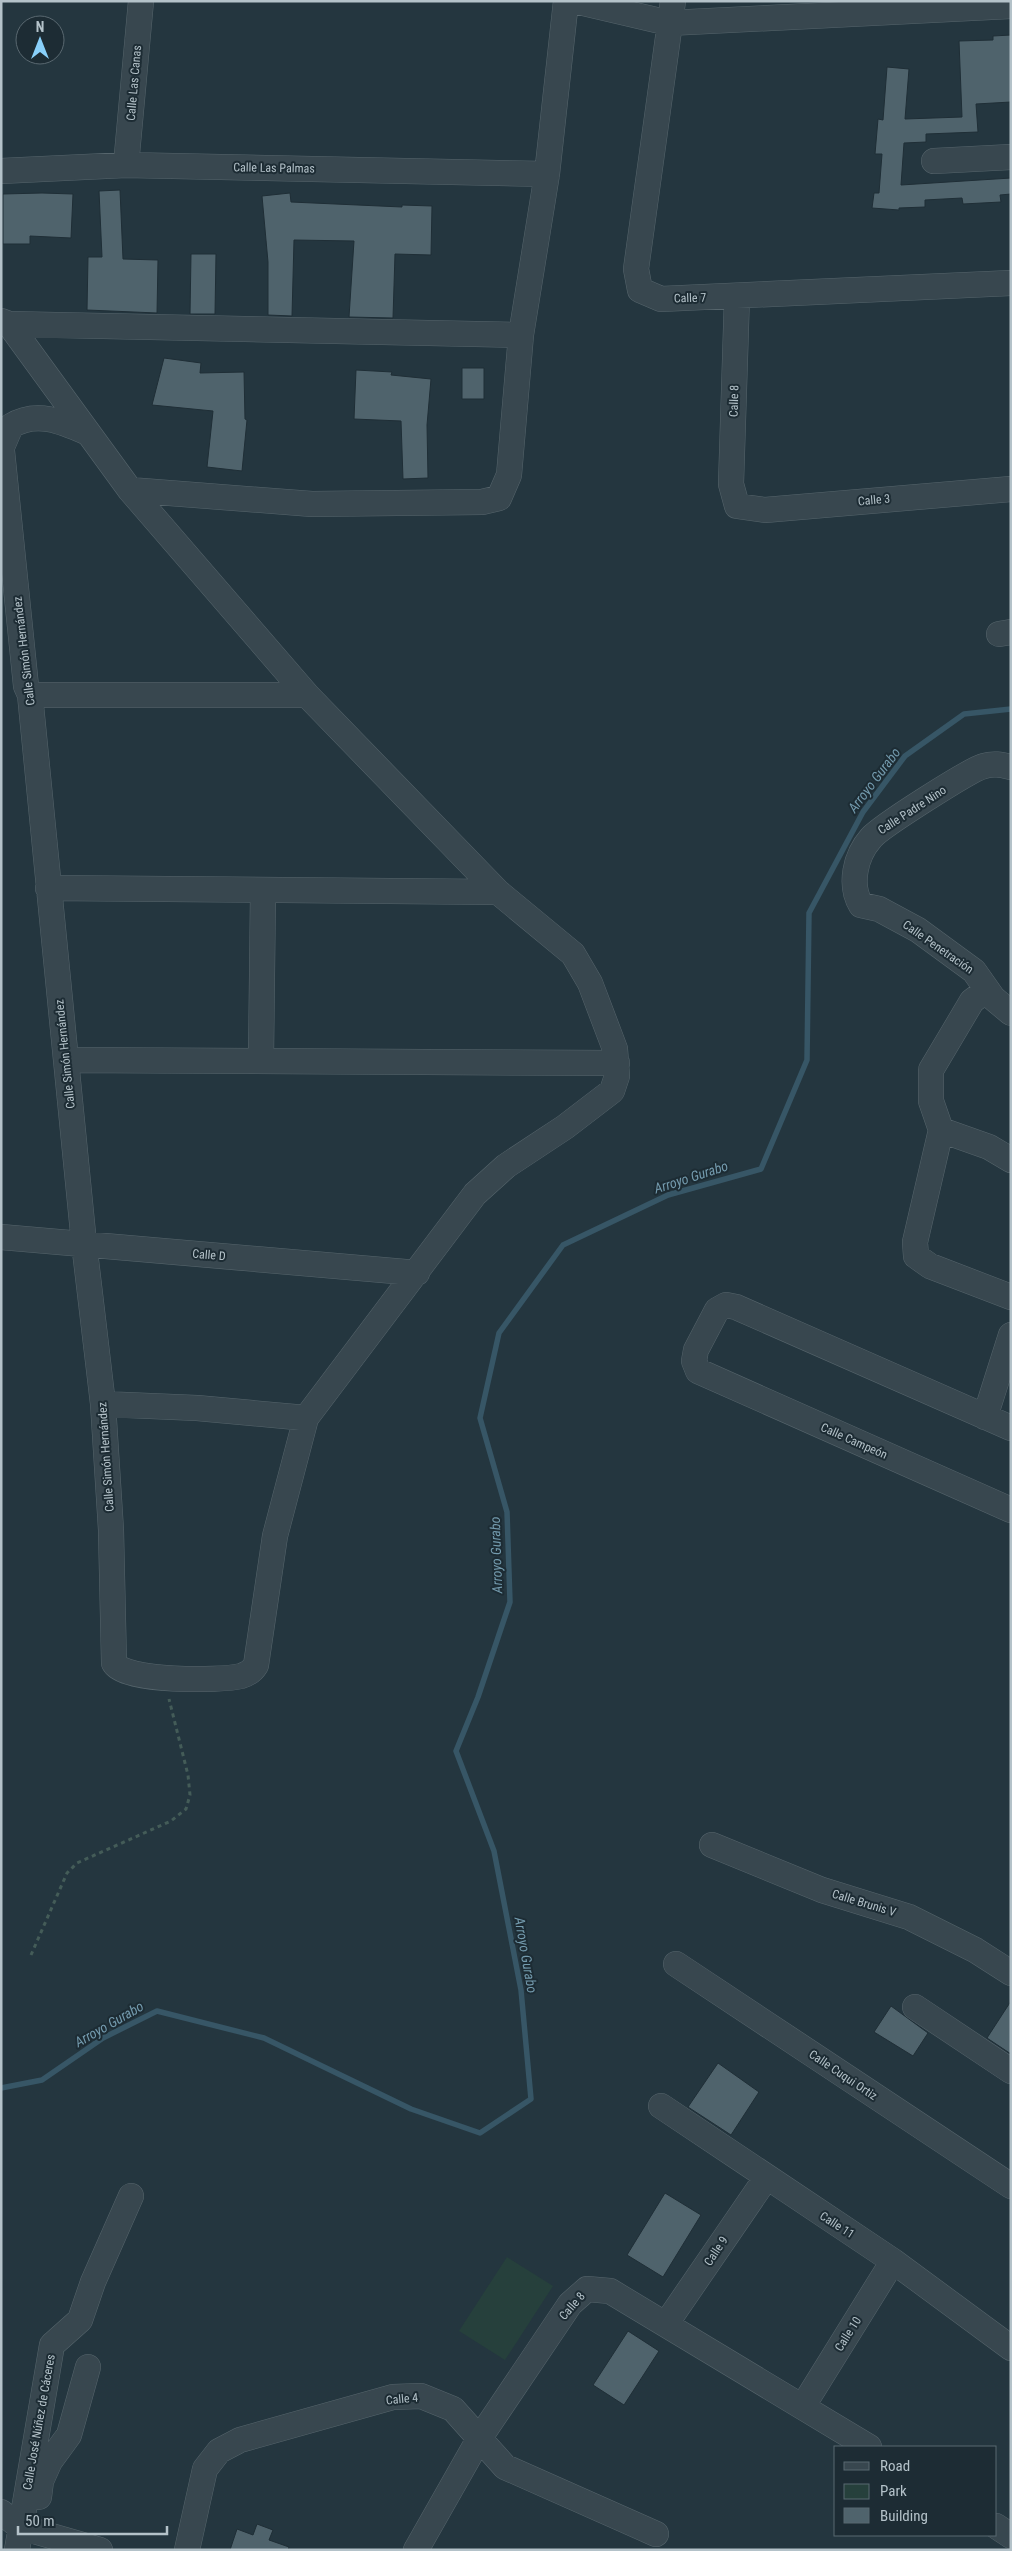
<svg xmlns="http://www.w3.org/2000/svg" width="1012" height="2551" viewBox="0 0 1012 2551" font-family="'Roboto Condensed',sans-serif">
  <style>
    .green { fill: #26403c }
    .lines { fill: none; stroke-linecap: round; stroke-linejoin: round }
    .stream { stroke: #375666; stroke-width: 5.5 }
    .building { fill: #4f636c; stroke: #1f2e36 }
    .minor-casing { stroke: #56656c; stroke-width: 26 }
    .path { stroke: #445c58; stroke-width: 3; stroke-dasharray: 4 4; stroke-linecap: butt }
    .minor { stroke: #38474f; stroke-width: 25 }
    .labels { text-anchor: middle; dominant-baseline: central; stroke-width: 4; stroke-linejoin: round; paint-order: stroke }
    .street-label { font-size: 12px; fill: #b4c2c9; stroke: #1d2c34 }
    .water-label { font-size: 14px; font-style: italic; fill: #739aad; stroke: #1d2c34 }
  </style>
  <rect width="100%" height="100%" fill="#24363f"/>
  <path class="green" d="M507,2257L553,2286L505,2360L459,2331Z"/>
  <g class="lines">
    <path class="stream" d="M1,2088L42,2080L103,2038L157,2011L264,2038L411,2109L480,2133L531,2099L521,1990L494,1851L456,1751L478,1697L510,1602L507,1512L480,1418L499,1333L563,1245L668,1195L761,1169L807,1060L809,913L863,812L905,756L964,714L1011,709"/>
  </g>
  <path class="building" d="M1011,35V102L976,104L978,132L926,134V142L904,143L901,185L1011,178V194L1000,195L1001,202L963,204L962,198L925,200V207L899,208V210L872,208L874,193H879L882,154H875L878,119L883,120L887,67L909,69L905,119L962,117L959,41L993,40V36Z
    M120,190L123,259L158,260L157,313L87,310L88,257H102L99,191Z
    M42,193L73,194L71,238L30,236V244H3V194Z
    M290,193L291,202L402,207V205L432,206L431,255L395,254L393,318L349,317L354,241L294,240L292,316L268,315V262L262,196Z
    M191,254H216L215,314H190Z
    M164,358L201,363L200,373L244,372L245,419L247,420L242,471L207,467L213,411L152,405Z
    M462,368H484V399H462Z
    M356,370L392,372L391,375L431,379L427,425L428,478L403,479L401,421L354,419Z
    M1011,2001V2054L987,2038Z
    M891,2006L928,2033L913,2056L874,2032Z
    M718,2063L759,2092L731,2135L688,2107Z
    M665,2193L701,2215L663,2277L627,2255Z
    M628,2331L659,2351L624,2405L593,2385Z
    M257,2524L273,2530L269,2540L289,2547L288,2550H230L237,2529L253,2535Z"/>
  <g class="lines">
    <defs>
      <path id="minor" d="M575,1L669,23L1011,6
        M673,1L636,269L640,290L661,299L1011,283
        M934,161L1011,157
        M126,165L141,1
        M1,171L126,165L547,174
        M737,296L731,484L737,506L765,510L1011,489
        M1,321L9,324L521,335
        M1,441L26,686L30,695L84,1243L103,1404L111,1530L114,1663C123,1682 221,1681 241,1676C248,1674 253,1670 256,1665L275,1536L306,1418L475,1194L506,1166L565,1127L612,1091L617,1076L615,1049L590,983L573,954L498,892L307,695L130,490L9,324
        M2,447L11,426C37,410 63,422 88,433
        M130,490L312,504L482,502L499,498L509,475L521,335L547,174L566,1
        M999,634L1011,632
        M30,695H307
        M1011,767C1002,765 994,763 984,766C971,769 880,827 871,838C855,856 849,885 861,905L879,909L918,930L974,971L993,998L1011,1013
        M48,888L498,892
        M987,990L972,1001L931,1070V1101L941,1130L915,1242L916,1256L930,1266L1011,1297
        M66,1060L617,1063
        M261,1060L263,891
        M941,1130L989,1147L1011,1160
        M1,1237L417,1273
        M103,1404L197,1408L306,1418
        M985,1417L1011,1335
        M1011,1428L736,1307L726,1305L717,1310L696,1350L694,1361L698,1371L1011,1510
        M712,1845L822,1890L909,1917L975,1950L1011,1973
        M676,1964L1011,2186
        M915,2007L1011,2071
        M661,2106L893,2261L1011,2348
        M666,2324L766,2178
        M803,2406L893,2261
        M39,2497L41,2481L50,2461L69,2435L88,2367
        M1,2512L20,2527L100,2550
        M996,2526L1011,2536
        M17,2550L52,2345L80,2320L93,2282L131,2196
        M187,2550L205,2469L219,2451L240,2440L393,2397L421,2396L453,2409L505,2467L656,2534
        M416,2550L479,2439L570,2304L587,2289L610,2291L869,2447"/>
    </defs>
    <use href="#minor" class="minor-casing"/>
    <path class="path" d="M31,1955L67,1873L77,1863L171,1821L186,1809L190,1795L188,1775L169,1699"/>
    <use href="#minor" class="minor"/>
  </g>
  <g class="labels">
    <g class="street-label">
      <text transform="translate(134 83) rotate(-85)">Calle Las Canas</text>
      <text transform="translate(274 168) rotate(1)">Calle Las Palmas</text>
      <text transform="translate(690 298) rotate(-2)">Calle 7</text>
      <text transform="translate(734 401) rotate(-88)">Calle 8</text>
      <text transform="translate(874 500) rotate(-5)">Calle 3</text>
      <text transform="translate(24 651) rotate(-97)">Calle Simón Hernández</text>
      <text transform="translate(912 810) rotate(-33)">Calle Padre Nino</text>
      <text transform="translate(938 947) rotate(35)">Calle Penetración</text>
      <text transform="translate(65 1054) rotate(-96)">Calle Simón Hernández</text>
      <text transform="translate(209 1255) rotate(5)">Calle D</text>
      <text transform="translate(854 1441) rotate(24)">Calle Campeón</text>
      <text transform="translate(106 1457) rotate(-94)">Calle Simón Hernández</text>
      <text transform="translate(864 1903) rotate(17)">Calle Brunis V</text>
      <text transform="translate(843 2075) rotate(34)">Calle Cuqui Ortiz</text>
      <text transform="translate(837 2225) rotate(33)">Calle 11</text>
      <text transform="translate(716 2251) rotate(-56)">Calle 9</text>
      <text transform="translate(572 2306) rotate(-49)">Calle 8</text>
      <text transform="translate(848 2334) rotate(-58)">Calle 10</text>
      <text transform="translate(402 2399) rotate(-5)">Calle 4</text>
      <text transform="translate(39 2422) rotate(-80)">Calle José Núñez de Cáceres</text>
    </g>
    <g class="water-label">
      <text transform="translate(874 780) rotate(-53)">Arroyo Gurabo</text>
      <text transform="translate(691 1177) rotate(-18)">Arroyo Gurabo</text>
      <text transform="translate(496 1555) rotate(-92)">Arroyo Gurabo</text>
      <text transform="translate(526 1955) rotate(80)">Arroyo Gurabo</text>
      <text transform="translate(109 2024) rotate(-30)">Arroyo Gurabo</text>
    </g>
  </g>
  <rect width="1012" height="2551" fill="none" stroke="#b4c2c9" stroke-width="5"/>
  <rect x="834" y="2446" width="162" height="90" fill="#1d2c34" stroke="#596870"/>
  <rect x="844" y="2462" width="25" height="8" fill="#38474f" stroke="#596870"/>
  <text x="880" y="2471" font-size="15" fill="#b4c2c9">Road</text>
  <rect x="844" y="2484" width="25" height="15" fill="#26403c" stroke="#596870"/>
  <text x="880" y="2496" font-size="15" fill="#b4c2c9">Park</text>
  <rect x="844" y="2508" width="25" height="15" fill="#4f636c" stroke="#596870"/>
  <text x="880" y="2521" font-size="15" fill="#b4c2c9">Building</text>
  <g transform="translate(40 40)"><circle r="24" fill="#1d2c34" stroke="#596870"/>
  <path d="M0-4L9 19L0 12L-9 19Z" fill="#89d0fa"/>
  <text y="-8" font-size="14" font-weight="bold" text-anchor="middle" fill="#b4c2c9">N</text>
  </g>
  <path d="M18 2526v8h149v-8" fill="none" stroke="#b4c2c9" stroke-width="2.5"/>
  <text x="25" y="2526" font-size="15" fill="#b4c2c9" stroke="#1d2c34" stroke-width="4" paint-order="stroke">50 m</text>
</svg>
